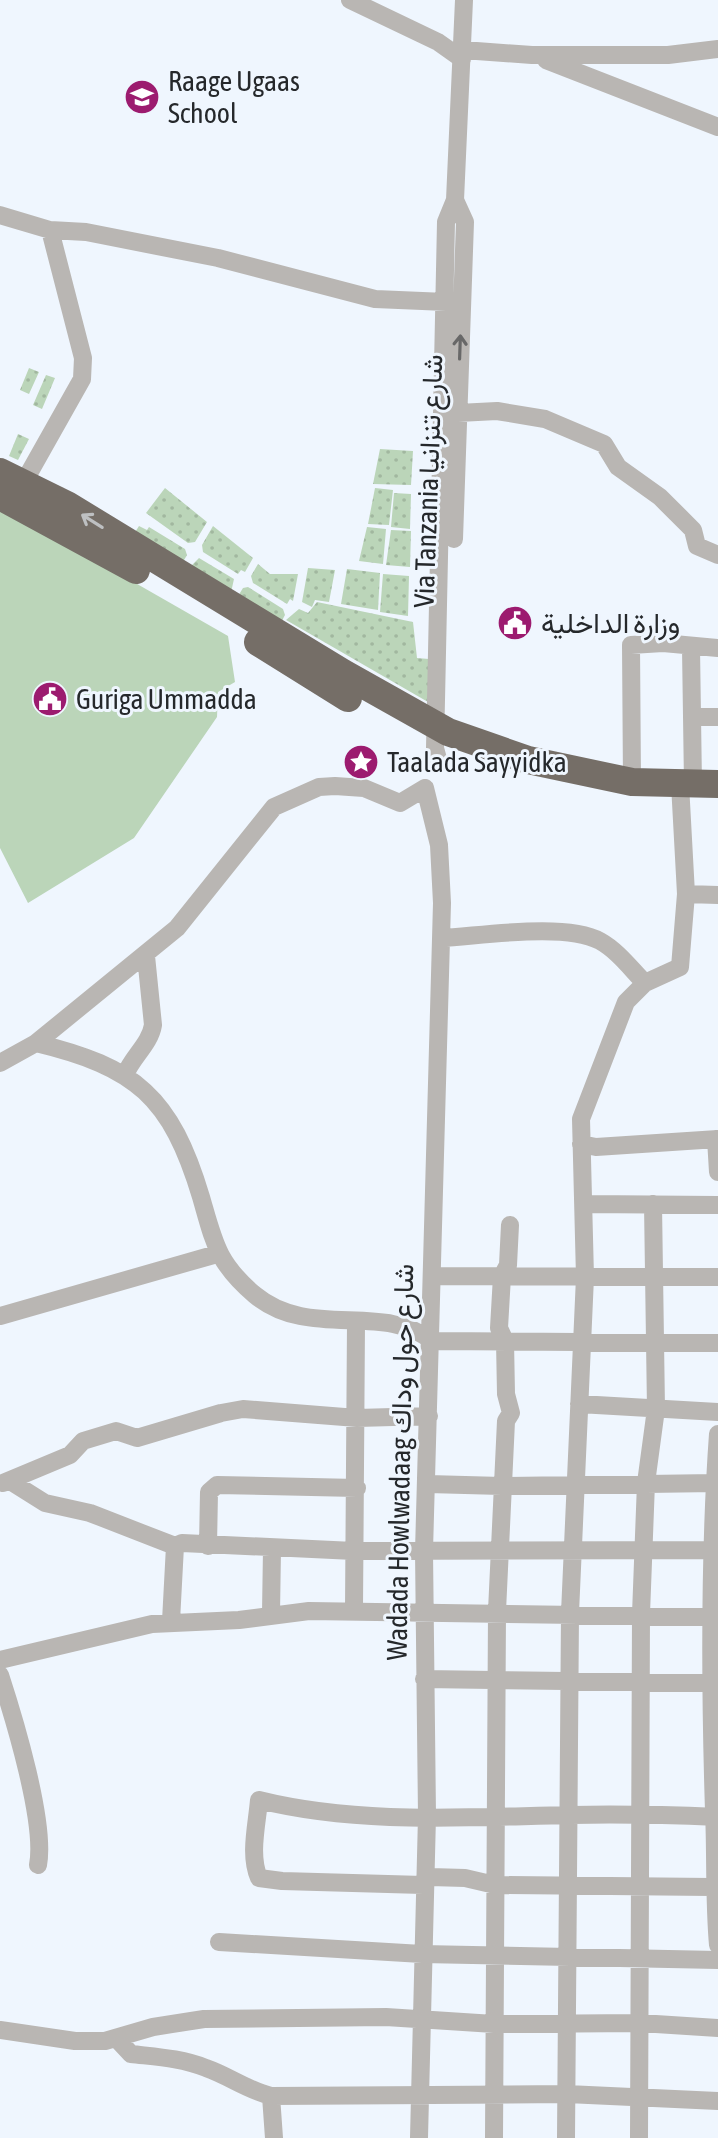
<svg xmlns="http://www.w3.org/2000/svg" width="718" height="2138" viewBox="0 0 718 2138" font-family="'Asap Condensed',Vazirmatn,sans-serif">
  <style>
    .grass { fill: url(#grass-dots) }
    .garden { fill: #bbd5b9 }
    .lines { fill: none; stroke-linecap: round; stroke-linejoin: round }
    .minor { stroke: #b9b6b3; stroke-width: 18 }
    .highway { stroke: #756e67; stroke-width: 28 }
    .oneway { stroke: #686868 }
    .oneway2 { stroke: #bec0c2 }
    .labels { text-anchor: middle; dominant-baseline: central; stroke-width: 6; stroke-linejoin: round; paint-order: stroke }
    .poi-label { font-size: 28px; fill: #25282b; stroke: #eff6fe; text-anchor: start }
    .street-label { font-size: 28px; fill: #25282b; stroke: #eff6fe }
  </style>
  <defs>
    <pattern id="grass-dots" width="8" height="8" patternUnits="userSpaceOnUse" patternTransform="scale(2)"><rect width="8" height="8" fill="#bbd5b9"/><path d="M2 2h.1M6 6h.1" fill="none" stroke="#a1b79f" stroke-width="1.8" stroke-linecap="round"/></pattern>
  </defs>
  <rect width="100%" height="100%" fill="#eff6fe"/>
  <path class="grass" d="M29,368L39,372L29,394L20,390Z
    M46,375L55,378L42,409L33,405Z
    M18,434L29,439L18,460L9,456Z
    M380,449L413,451L411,485L373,484Z
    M165,488L207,522L195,542L188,543L146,513Z
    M375,488L393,490L389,525L368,524Z
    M394,493L411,494L410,529L391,527Z
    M139,526L147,530L149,527L185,549L187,555L180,567L132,537Z
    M213,526L253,558L245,572L241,570L238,574L203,552L202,545Z
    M367,527L386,529L383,564L359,561Z
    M391,530L411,531L410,567L386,565Z
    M199,558L234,579L230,597L186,571Z
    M258,564L270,574H298L293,601L290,599L287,604L253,583L251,576Z
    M308,568L335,570L329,602L315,600L312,607L302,602Z
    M347,569L380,573L378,610L341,604Z
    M383,574L409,576L408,616L380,612Z
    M248,587L283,609L285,615L278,628L235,601L243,588Z
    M317,602L413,622L417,658L429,659L428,702L286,620L299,609L308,613Z"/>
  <path class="garden" d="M0,510L55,537L228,636L235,682L218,692L217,717L134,838L28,903L0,848Z"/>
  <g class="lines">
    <path class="minor" d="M350,0L438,42L462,59
      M463,50L532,55H668L718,49
      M546,60L718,127
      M0,215L50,230L83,358L82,379L24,482
      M50,230L86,232L218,258L375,299L446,302
      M458,413L497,411L545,419L604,444L618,467L660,497L693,530L697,546L718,555
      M454,539L465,222L455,200
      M691,648L693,784
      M692,717H718
      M438,759L435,748L446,222L455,200L464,0
      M632,782L631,645L663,643L718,648
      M686,894L718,895
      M441,938C481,936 566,922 600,941C618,951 631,969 645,983
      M36,1043C136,1067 171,1097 201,1197C214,1242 217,1263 255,1295C309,1340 383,1302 432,1341L718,1343
      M0,1063L36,1043L177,928L274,807L319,787L335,786L364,788L400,803L425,788
      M125,1075C132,1057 150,1044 153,1025L146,956
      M716,1139L718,1172
      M581,1144L596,1147L718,1139
      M584,1204L718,1205
      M432,1276L718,1277
      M0,1316L217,1254
      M579,1404L718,1412
      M718,1434C709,1560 710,1685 714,1811C716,1856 714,1900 718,1945
      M10,1481L45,1503L90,1513L175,1546L182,1543L354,1551L718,1550
      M3,1483L70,1455L83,1441L116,1431L137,1438L221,1413L243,1409L357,1418L429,1416
      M428,1484L502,1486L715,1483
      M208,1546L209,1492L217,1485L357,1488
      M354,1609L356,1323
      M271,1613L272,1549
      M171,1621L175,1546
      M0,1660L152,1624L239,1620L309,1611L718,1617
      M0,1675C14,1718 46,1823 38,1865
      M424,1679L718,1683
      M712,1887L495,1885L465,1878L430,1877L423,1885L282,1881L259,1878C249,1855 257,1825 259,1800C360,1825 467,1817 571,1815C620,1814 669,1815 718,1817
      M219,1942L422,1954L718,1960
      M0,2030L75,2041H105L153,2027L204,2019L386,2017L494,2024L640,2023L718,2028
      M116,2038L131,2054C157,2057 181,2058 206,2068C229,2076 247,2090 271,2096L567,2094L718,2101
      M271,2096L274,2138
      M419,2138L427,1816L424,1551L442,903L439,845L425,788
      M494,2138L497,1611L506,1421L511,1413L506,1394L505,1341L499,1328L502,1276L508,1265L510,1225
      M566,2138L570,1613L585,1277L581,1119L626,1002L645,983L680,967L686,894L680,784
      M639,2138L641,1614L646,1483L656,1409L653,1204"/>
    <path class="highway" d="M0,472L67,505L343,673L448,732L528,760L632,782L718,784
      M0,496L136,570
      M258,642L348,698"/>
  </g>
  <defs><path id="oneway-shaft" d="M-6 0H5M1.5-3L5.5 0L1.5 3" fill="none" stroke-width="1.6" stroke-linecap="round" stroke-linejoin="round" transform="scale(2)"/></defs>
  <use class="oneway" href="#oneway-shaft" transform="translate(460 347) rotate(-88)"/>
  <use class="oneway2" href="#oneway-shaft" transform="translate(92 521) rotate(-148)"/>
  <defs>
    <symbol id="school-disc" viewBox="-11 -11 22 22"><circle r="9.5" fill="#9c1b6f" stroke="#eff6fe"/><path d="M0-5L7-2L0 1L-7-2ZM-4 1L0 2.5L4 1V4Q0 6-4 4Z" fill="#fff"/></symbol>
    <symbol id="civic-disc" viewBox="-11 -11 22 22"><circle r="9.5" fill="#9c1b6f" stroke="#eff6fe"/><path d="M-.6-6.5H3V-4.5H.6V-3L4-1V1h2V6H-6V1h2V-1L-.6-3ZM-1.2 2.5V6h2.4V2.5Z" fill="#fff"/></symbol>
    <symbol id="sight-disc" viewBox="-11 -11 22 22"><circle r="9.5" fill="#9c1b6f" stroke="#eff6fe"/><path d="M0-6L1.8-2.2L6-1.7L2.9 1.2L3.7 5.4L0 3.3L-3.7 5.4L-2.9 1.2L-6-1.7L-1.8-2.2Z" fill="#fff"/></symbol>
  </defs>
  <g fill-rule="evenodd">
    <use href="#school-disc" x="122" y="77" width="40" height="40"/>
    <use href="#civic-disc" x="495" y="603" width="40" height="40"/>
    <use href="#civic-disc" x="30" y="679" width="40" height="40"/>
    <use href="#sight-disc" x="341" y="742" width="40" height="40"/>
  </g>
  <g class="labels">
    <g class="poi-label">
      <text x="168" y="81">Raage Ugaas<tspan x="168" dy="32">School</tspan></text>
      <text x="541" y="623">وزارة الداخلية</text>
      <text x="76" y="699">Guriga Ummadda</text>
      <text x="387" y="762">Taalada Sayyidka</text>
    </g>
    <g class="street-label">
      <text transform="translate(428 481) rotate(-88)">Via Tanzania شارع تنزانيا</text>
      <text transform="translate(400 1462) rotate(-89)">Wadada Howlwadaag شارع حول وداك</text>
    </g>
  </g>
</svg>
